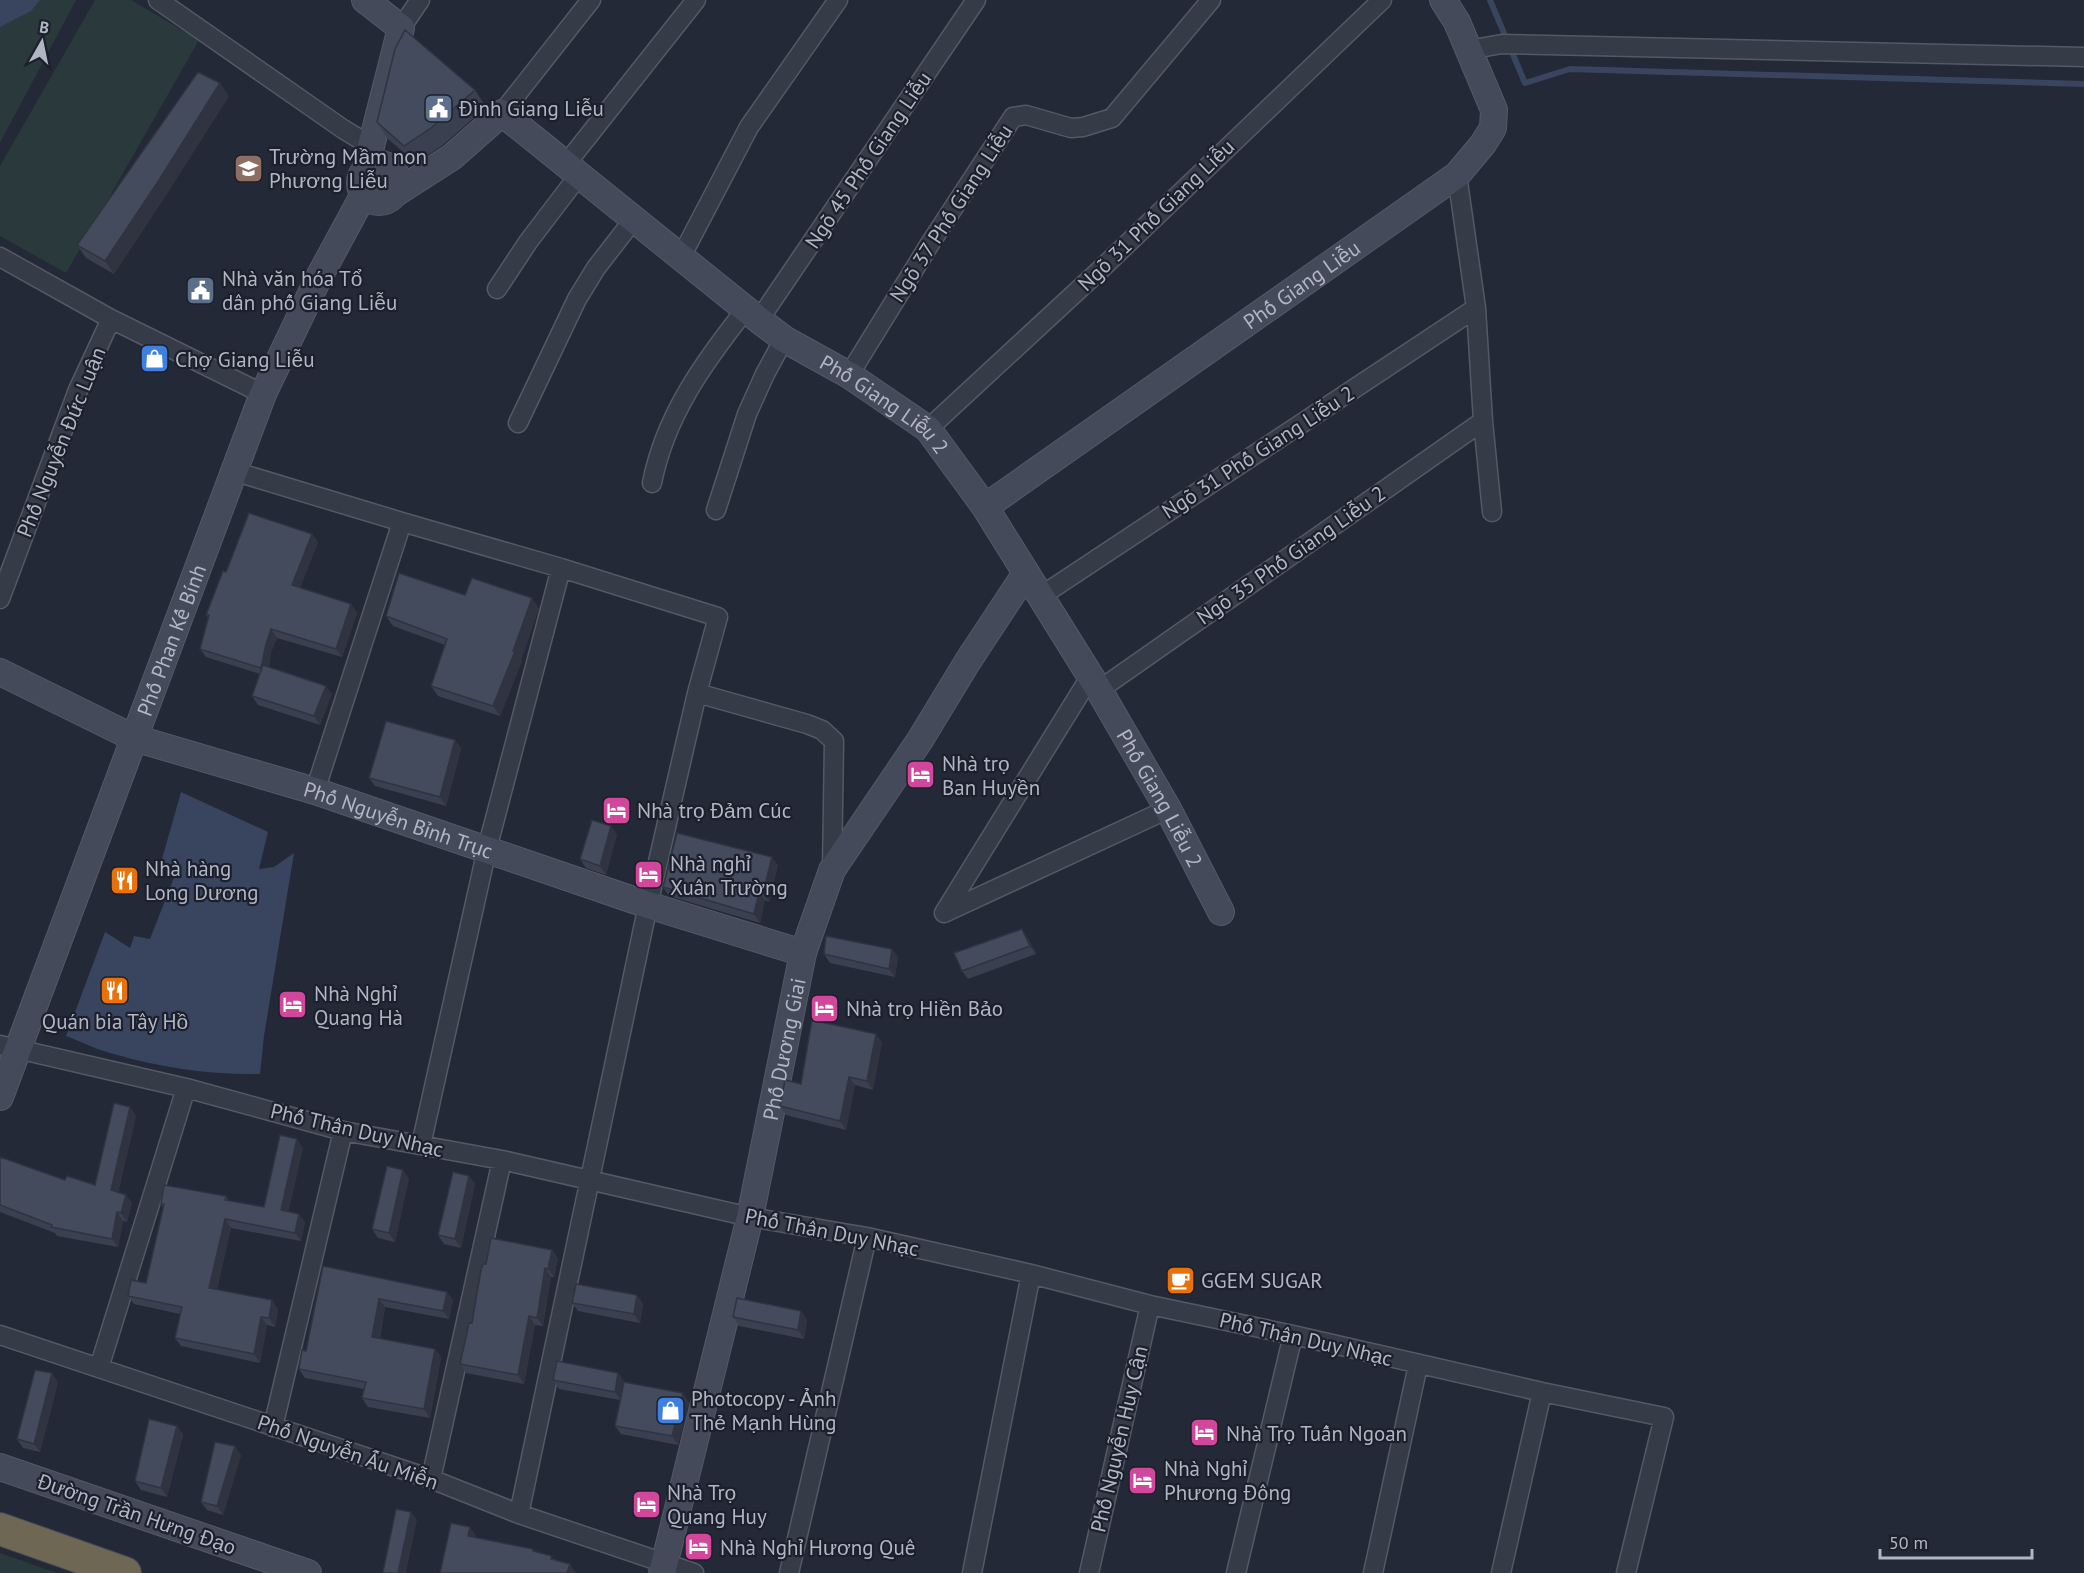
<svg xmlns="http://www.w3.org/2000/svg" width="2084" height="1573" viewBox="0 0 2084 1573" font-family="'PT Sans',sans-serif">
  <style>
    .green { fill: #29393c }
    .water { fill: #39445f }
    .lines { fill: none; stroke-linecap: round; stroke-linejoin: round }
    .stream { stroke: #39445f; stroke-width: 6 }
    .street-casing { stroke: #545966; stroke-width: 21 }
    .secondary-casing { stroke: #545966; stroke-width: 28 }
    .highway-casing { stroke: #414653; stroke-width: 34 }
    .street { stroke: #363b48; stroke-width: 18 }
    .secondary { stroke: #454a5a; stroke-width: 26 }
    .highway { stroke: #6d6754; stroke-width: 32 }
    .wall { fill: #3a404f }
    .shaded-wall { fill: #303440 }
    .building { fill: #444b5c; stroke: #303440; stroke-width: 1.5 }
    .labels { text-anchor: middle; dominant-baseline: central; stroke-width: 4.5; stroke-linejoin: round; paint-order: stroke }
    .poi-label { font-size: 21px; fill: #b1b6c4; stroke: #1c202c; text-anchor: start }
    .street-label { font-size: 21px; fill: #b1b6c4; stroke: #1c202c }
  </style>
  <rect width="100%" height="100%" fill="#232937"/>
  <path class="green" d="M0,0H76L0,143Z
    M95,0H131L199,40L66,273L0,236V166Z
    M0,1553L57,1573H0Z"/>
  <path class="water" d="M0,0H40L31,11L0,27Z
    M181,792L268,832L259,869L274,867L294,853L264,1036L260,1074C211,1075 162,1068 114,1054C97,1050 82,1042 66,1036L105,932L130,948L134,936L150,939L175,875L160,866Z"/>
  <g class="lines">
    <path class="stream" d="M1490,0L1525,83L1570,69L2084,84"/>
    <defs>
      <path id="street" d="M158,0L343,129L371,146
        M401,28L420,0
        M1468,50L1502,44L2084,57
        M502,113L591,0
        M566,164L696,0
        M1457,175L1476,308L1483,421L1492,512
        M0,257L111,319L263,394
        M681,257L749,127L838,0
        M497,289L528,242L579,175
        M759,320L976,0
        M849,375L931,242L1013,117L1026,115L1071,128L1083,127L1112,118L1211,0
        M518,423L577,299L596,268L634,219
        M928,429L1100,270L1382,0
        M233,471L402,522L561,568L487,849L421,1145
        M652,483C665,416 704,362 746,309
        M716,510L747,414L765,374L784,339
        M1041,596L1476,308
        M0,599L78,390L111,319
        M1099,690L1483,421
        M697,693L807,724L822,730L834,741L832,870
        M315,791L402,522
        M944,913L1090,677
        M944,913L1168,809
        M0,1045L186,1088L343,1131L502,1160L750,1217L867,1237L1031,1274L1150,1305L1293,1335L1542,1392L1664,1417L1626,1573
        M0,1335L431,1479L519,1514L694,1573
        M99,1368L186,1088
        M273,1427L343,1131
        M431,1479L502,1160
        M519,1514L648,905L697,693L718,617L561,568
        M789,1573L867,1237
        M972,1573L1031,1274
        M1089,1573L1150,1305
        M1236,1573L1293,1335
        M1373,1573L1418,1365
        M1501,1573L1542,1392"/>
      <g id="secondary">
        <circle cx="379" cy="183" r="19"/>
        <path d="M365,170L401,28L365,0"/>
        <path id="s1" d="M396,193L452,157L502,113L759,320L784,339L849,375L928,429L985,507L1099,690L1168,809L1221,912"/>
        <path id="s2" d="M985,507L1457,175L1483,144L1493,128L1494,110L1457,22L1443,0"/>
        <path id="s3" d="M0,672L134,738L315,791L648,905L803,953"/>
        <path id="s4" d="M0,1097L263,394L319,277L364,194"/>
        <path d="M0,1467L308,1573"/>
        <path id="s5" d="M662,1573L750,1217L803,953L832,870L920,740L968,661L1026,573"/>
      </g>
      <path id="highway" d="M0,1529L125,1573"/>
    </defs>
    <use href="#street" class="street-casing"/>
    <use href="#secondary" class="secondary-casing"/>
    <use href="#highway" class="highway-casing"/>
    <use href="#street" class="street"/>
    <use href="#secondary" class="secondary"/>
    <use href="#highway" class="highway"/>
  </g>
  <path class="wall" d="M475,90L486,107L443,145L416,163L388,139L377,122Z
    M229,96L168,192L114,274L86,258L77,245Z
    M312,534L318,542L300,588L351,604L357,613L342,657L277,638L271,652L269,667L332,694L320,725L258,705L252,696L260,674L206,657L200,649L208,617L206,615L226,572Z
    M465,595L539,608L521,660L522,661L500,716L438,696L431,686L445,645L393,626L386,616Z
    M455,740L461,749L446,806L375,786L369,778Z
    M617,834L606,875L586,868L580,859Z
    M778,865L769,902L765,900L760,923L669,896L663,887Z
    M1028,938L1036,954L968,979L962,971Z
    M892,949L898,957L895,977L830,963L824,954Z
    M882,1042L873,1090L855,1085L846,1130L786,1115L780,1106L801,1084Z
    M130,1107L136,1116L118,1192L126,1195L132,1203L127,1222L123,1221L118,1247L57,1236L55,1233L0,1212V1157L65,1180L95,1185Z
    M303,1148L288,1212L305,1222L301,1241L231,1228L217,1289L278,1309L275,1327L267,1325L260,1363L181,1346L175,1338L180,1314L134,1304L128,1296L146,1283L163,1207L161,1204L226,1196L229,1201L264,1207Z
    M469,1176L475,1184L461,1248L444,1244L438,1235Z
    M409,1178L395,1242L378,1238L372,1229Z
    M552,1250L558,1258L554,1277H551L543,1326L535,1325L524,1384L466,1373L460,1364L472,1323L486,1264Z
    M323,1266L453,1300L449,1319L385,1307L380,1338L435,1349L441,1357L430,1418L368,1407L362,1398L364,1389L305,1378L299,1369L306,1351Z
    M637,1295L643,1304L640,1323L578,1311L572,1303Z
    M801,1311L807,1320L804,1339L739,1326L733,1317Z
    M618,1373L624,1382L689,1402L678,1445L621,1434L615,1426L620,1400L559,1389L553,1380Z
    M58,1382L40,1452L23,1448L17,1439Z
    M177,1426L183,1435L167,1497L141,1490L135,1481Z
    M241,1455L223,1515L207,1510L201,1502Z"/>
  <path class="shaded-wall" d="M220,83L229,96L168,192L114,274L105,261Z
    M312,534L318,542L298,593L292,585Z
    M532,598L539,608L521,660L522,661L500,716L493,706Z
    M351,604L357,613L342,657L336,649Z
    M271,629L277,638L271,652L267,676L261,668L266,644Z
    M326,686L332,694L320,725L314,716Z
    M455,740L461,749L446,806L440,797Z
    M611,826L617,834L606,875L600,866Z
    M772,857L778,865L769,902L763,893Z
    M759,892L765,900L760,923L754,914Z
    M1022,929L1028,938L1036,954L1030,946Z
    M892,949L898,957L895,977L889,969Z
    M876,1034L882,1042L873,1090L867,1081Z
    M849,1077L855,1085L846,1130L840,1121Z
    M130,1107L136,1116L117,1199L111,1190Z
    M297,1139L303,1148L287,1219L281,1210Z
    M403,1170L409,1178L395,1242L389,1233Z
    M469,1176L475,1184L461,1248L455,1239Z
    M126,1195L132,1203L127,1222L121,1213Z
    M117,1212L123,1221L118,1247L112,1239Z
    M299,1214L305,1222L301,1241L295,1233Z
    M225,1219L231,1228L215,1296L209,1288Z
    M552,1250L558,1258L554,1277L548,1269Z
    M545,1268L551,1277L543,1326L537,1318Z
    M447,1292L453,1300L449,1319L443,1311Z
    M637,1295L643,1304L640,1323L634,1314Z
    M379,1299L385,1307L378,1345L372,1337Z
    M272,1300L278,1309L275,1327L269,1318Z
    M801,1311L807,1320L804,1339L798,1330Z
    M529,1316L535,1325L524,1384L518,1375Z
    M261,1317L267,1325L260,1363L254,1354Z
    M435,1349L441,1357L430,1418L424,1409Z
    M52,1373L58,1382L40,1452L34,1444Z
    M618,1373L624,1381L621,1400L615,1392Z
    M683,1393L689,1402L678,1445L672,1436Z
    M177,1426L183,1435L167,1497L161,1488Z
    M235,1446L241,1455L223,1515L217,1506Z
    M411,1512L417,1520L406,1573H398Z
    M470,1527L476,1536L474,1545L468,1536Z
    M570,1564L576,1572L575,1573H567Z"/>
  <path class="building" d="M405,30L475,90L431,128L404,146L377,122L395,49Z
    M198,72L220,83L159,180L105,261L77,245Z
    M249,513L312,534L292,585L351,604L336,649L271,629L266,644L261,668L200,649L209,615H206L223,571L226,572Z
    M399,573L465,595L472,578L532,598L513,651H515L493,706L431,686L447,639L386,616Z
    M263,665L326,686L314,716L252,696Z
    M386,721L455,740L440,797L369,778Z
    M592,820L611,826L600,866L580,859Z
    M677,833L772,857L763,893L759,892L754,914L663,887Z
    M1022,929L1030,946L962,971L954,953Z
    M826,936L892,949L889,969L824,954Z
    M812,1020L876,1034L867,1081L849,1077L840,1121L780,1106L785,1080L801,1084Z
    M114,1103L130,1107L111,1190L126,1195L121,1213L117,1212L112,1239L51,1227L52,1225L0,1205V1157L65,1180L67,1176L95,1185Z
    M280,1135L297,1139L281,1210L299,1214L295,1233L225,1219L209,1288L272,1300L269,1318L261,1317L254,1354L175,1338L182,1307L128,1296L131,1280L146,1283L164,1204H161L164,1185L226,1196L225,1200L264,1207Z
    M387,1166L403,1170L389,1233L372,1229Z
    M453,1172L469,1176L455,1239L438,1235Z
    M491,1238L552,1250L548,1269L545,1268L537,1318L529,1316L518,1375L460,1364L469,1323H472L481,1270L483,1264H486Z
    M323,1266L447,1292L443,1311L379,1299L372,1337L435,1349L424,1409L362,1398L366,1382L299,1369L302,1350L306,1351Z
    M576,1284L637,1295L634,1314L572,1303Z
    M737,1298L801,1311L798,1330L733,1317Z
    M557,1361L618,1373L615,1392L553,1380Z
    M35,1370L52,1373L34,1444L17,1439Z
    M624,1382L683,1393L672,1436L615,1426Z
    M149,1419L177,1426L161,1488L135,1481Z
    M215,1442L235,1446L217,1506L201,1502Z
    M396,1509L411,1512L398,1573H385L383,1572Z
    M451,1523L470,1527L468,1536L533,1549V1551L552,1556L551,1559L570,1564L567,1573H440Z"/>
  <defs>
    <symbol id="civic-square" viewBox="-11 -11 22 22"><rect x="-9" y="-9" width="18" height="18" rx="4" fill="#5c6f8a" stroke="#1c202c"/><path d="M-.6-6.5H3V-4.5H.6V-3L4-1V1h2V6H-6V1h2V-1L-.6-3ZM-1.2 2.5V6h2.4V2.5Z" fill="#fff"/></symbol>
    <symbol id="school-square" viewBox="-11 -11 22 22"><rect x="-9" y="-9" width="18" height="18" rx="4" fill="#8d6e63" stroke="#1c202c"/><path d="M0-5L7-2L0 1L-7-2ZM-4 1L0 2.5L4 1V4Q0 6-4 4Z" fill="#fff"/></symbol>
    <symbol id="shop-square" viewBox="-11 -11 22 22"><rect x="-9" y="-9" width="18" height="18" rx="4" fill="#3f7fe0" stroke="#1c202c"/><path d="M-5-2.5h2.3a2.7 3.5 0 0 1 5.4 0H5L5.5 6h-11ZM-1.5-2.5h3a1.5 2.3 0 0 0-3 0Z" fill="#fff"/></symbol>
    <symbol id="hotel-square" viewBox="-11 -11 22 22"><rect x="-9" y="-9" width="18" height="18" rx="4" fill="#d1479c" stroke="#1c202c"/><path d="M-6-4.5h1.5V1H6V5H4.5V3h-9V5H-6ZM-4 0a1.8 1.8 0 1 1 3.6 0ZM.5 0V-2.5h3Q6-2.5 6 0Z" fill="#fff"/></symbol>
    <symbol id="restaurant-square" viewBox="-11 -11 22 22"><rect x="-9" y="-9" width="18" height="18" rx="4" fill="#e8710a" stroke="#1c202c"/><path d="M-5-6h1v4h1v-4h1v4h1v-4h1v5L-1.5 .5V6h-2V.5L-5-1ZM5-6V6H3V1.5H1.5Q1.5-4 5-6Z" fill="#fff"/></symbol>
    <symbol id="cafe-square" viewBox="-11 -11 22 22"><rect x="-9" y="-9" width="18" height="18" rx="4" fill="#e8710a" stroke="#1c202c"/><path d="M-5.5-4.5H6V0H3Q3 3.5 0 3.5H-2.5Q-5.5 3.5-5.5 0ZM3-3.2v2h1.7v-2ZM-6 4.5H4V6H-6Z" fill="#fff"/></symbol>
  </defs>
  <g fill-rule="evenodd">
    <use href="#civic-square" x="422" y="92" width="33" height="33"/>
    <use href="#school-square" x="232" y="152" width="33" height="33"/>
    <use href="#civic-square" x="184" y="274" width="33" height="33"/>
    <use href="#shop-square" x="138" y="342" width="33" height="33"/>
    <use href="#hotel-square" x="904" y="758" width="33" height="33"/>
    <use href="#hotel-square" x="600" y="794" width="33" height="33"/>
    <use href="#hotel-square" x="632" y="858" width="33" height="33"/>
    <use href="#restaurant-square" x="108" y="864" width="33" height="33"/>
    <use href="#restaurant-square" x="98" y="974" width="33" height="33"/>
    <use href="#hotel-square" x="276" y="988" width="33" height="33"/>
    <use href="#hotel-square" x="808" y="992" width="33" height="33"/>
    <use href="#cafe-square" x="1164" y="1264" width="33" height="33"/>
    <use href="#shop-square" x="654" y="1394" width="33" height="33"/>
    <use href="#hotel-square" x="1188" y="1416" width="33" height="33"/>
    <use href="#hotel-square" x="1126" y="1464" width="33" height="33"/>
    <use href="#hotel-square" x="630" y="1488" width="33" height="33"/>
    <use href="#hotel-square" x="682" y="1530" width="33" height="33"/>
  </g>
  <g class="labels">
    <g class="poi-label">
      <text x="459" y="108">Đình Giang Liễu</text>
      <text x="269" y="156">Trường Mầm non<tspan x="269" dy="24">Phương Liễu</tspan></text>
      <text x="222" y="278">Nhà văn hóa Tổ<tspan x="222" dy="24">dân phố Giang Liễu</tspan></text>
      <text x="175" y="359">Chợ Giang Liễu</text>
      <text x="942" y="763">Nhà trọ<tspan x="942" dy="24">Ban Huyền</tspan></text>
      <text x="637" y="810">Nhà trọ Đảm Cúc</text>
      <text x="670" y="863">Nhà nghỉ<tspan x="670" dy="24">Xuân Trường</tspan></text>
      <text x="145" y="868">Nhà hàng<tspan x="145" dy="24">Long Dương</tspan></text>
      <text x="314" y="993">Nhà Nghỉ<tspan x="314" dy="24">Quang Hà</tspan></text>
      <text x="846" y="1008">Nhà trọ Hiền Bảo</text>
      <text x="115" y="1021" text-anchor="middle">Quán bia Tây Hồ</text>
      <text x="1201" y="1280">GGEM SUGAR</text>
      <text x="691" y="1398">Photocopy - Ảnh<tspan x="691" dy="24">Thẻ Mạnh Hùng</tspan></text>
      <text x="1226" y="1433">Nhà Trọ Tuấn Ngoan</text>
      <text x="1164" y="1468">Nhà Nghỉ<tspan x="1164" dy="24">Phương Đông</tspan></text>
      <text x="667" y="1492">Nhà Trọ<tspan x="667" dy="24">Quang Huy</tspan></text>
      <text x="720" y="1547">Nhà Nghỉ Hương Quê</text>
    </g>
    <g class="street-label">
      <text transform="translate(868 160) rotate(-56)">Ngõ 45 Phố Giang Liễu</text>
      <text transform="translate(951 213) rotate(-57)">Ngõ 37 Phố Giang Liễu</text>
      <text transform="translate(1156 215) rotate(-44)">Ngõ 31 Phố Giang Liễu</text>
      <text stroke="none"><textPath href="#s2" startOffset="387">Phố Giang Liễu</textPath></text>
      <text stroke="none"><textPath href="#s1" startOffset="615">Phố Giang Liễu 2</textPath></text>
      <text transform="translate(61 442) rotate(-68)">Phố Nguyễn Đức Luận</text>
      <text transform="translate(1258 452) rotate(-33)">Ngõ 31 Phố Giang Liễu 2</text>
      <text transform="translate(1291 555) rotate(-35)">Ngõ 35 Phố Giang Liễu 2</text>
      <text stroke="none"><textPath href="#s4" startOffset="488">Phố Phan Kế Bính</textPath></text>
      <text stroke="none"><textPath href="#s1" startOffset="1101">Phố Giang Liễu 2</textPath></text>
      <text stroke="none"><textPath href="#s3" startOffset="426">Phố Nguyễn Bỉnh Trục</textPath></text>
      <text stroke="none"><textPath href="#s5" startOffset="538">Phố Dương Giai</textPath></text>
      <text transform="translate(357 1130) rotate(13)">Phố Thân Duy Nhạc</text>
      <text transform="translate(832 1232) rotate(11)">Phố Thân Duy Nhạc</text>
      <text transform="translate(1306 1339) rotate(13)">Phố Thân Duy Nhạc</text>
      <text transform="translate(1119 1439) rotate(-77)">Phố Nguyễn Huy Cận</text>
      <text transform="translate(348 1452) rotate(19)">Phố Nguyễn Ấu Miễn</text>
      <text transform="translate(137 1514) rotate(19)">Đường Trần Hưng Đạo</text>
    </g>
  </g>
  <g transform="translate(42 42) rotate(9)" stroke="#1c202c" stroke-width="4.5" paint-order="stroke">
  <path d="M0-4.5L10 22L0 15L-10 22Z" fill="#b1b6c4"/>
  <text y="-9" font-size="16" font-weight="bold" text-anchor="middle" fill="#b1b6c4">B</text>
  </g>
  <path d="M1880 1549v9h152v-9" fill="none" stroke="#b1b6c4" stroke-width="3"/>
  <text x="1889" y="1549" font-size="18" fill="#b1b6c4" stroke="#1c202c" stroke-width="4.5" paint-order="stroke">50 m</text>
</svg>
